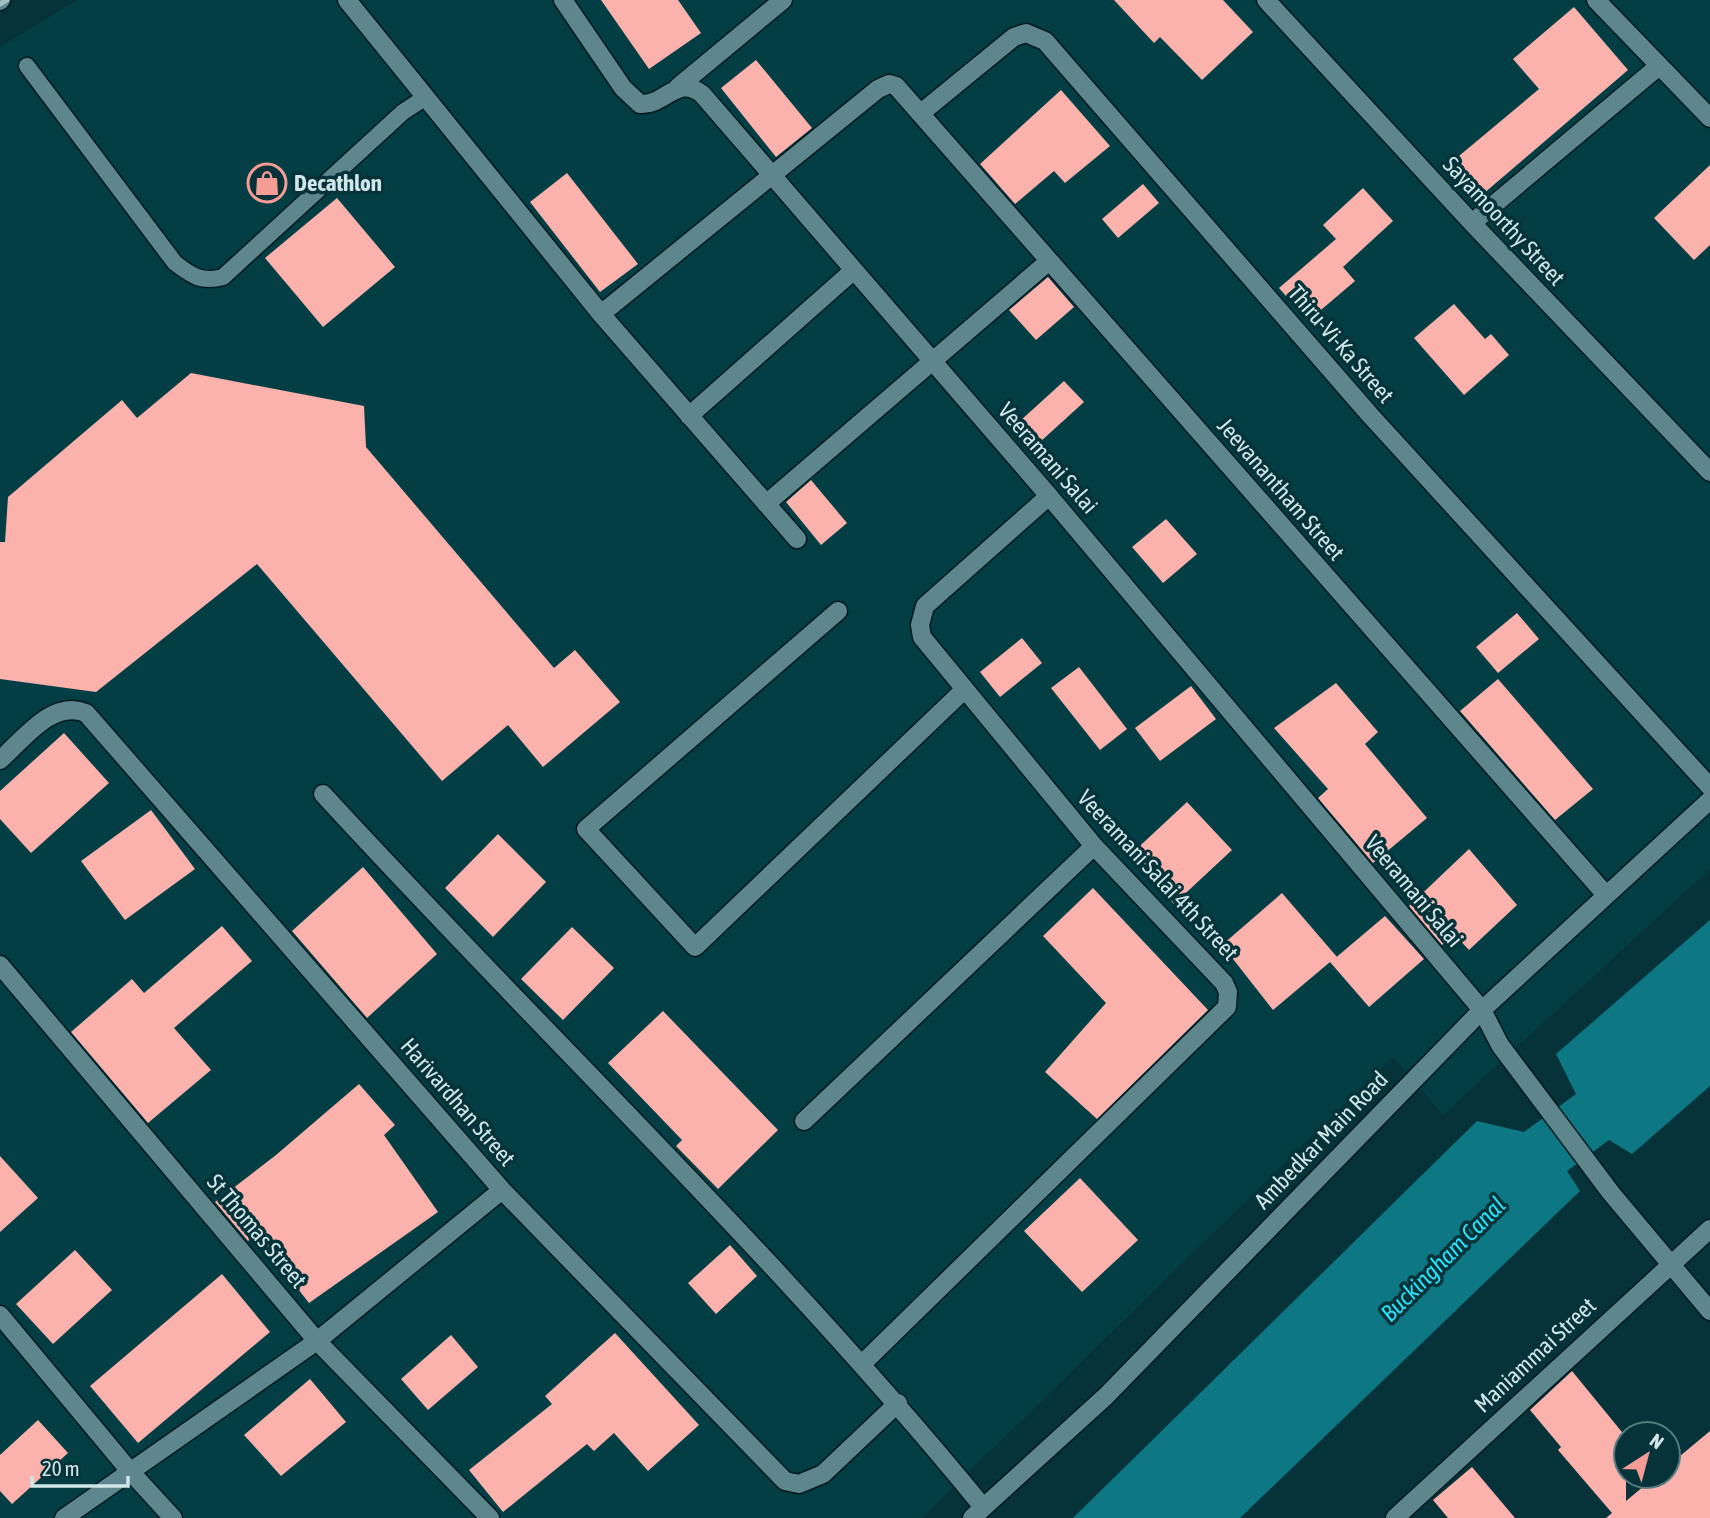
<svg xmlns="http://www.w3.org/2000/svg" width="1710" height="1518" viewBox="0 0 1710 1518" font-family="'Asap Condensed',sans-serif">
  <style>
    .built { fill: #043e45 }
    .water { fill: #0d7783 }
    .building { fill: #fbb2ac }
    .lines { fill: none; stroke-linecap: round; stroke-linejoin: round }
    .service-casing { stroke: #00191e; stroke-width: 19 }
    .minor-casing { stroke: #00191e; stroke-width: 21 }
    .tertiary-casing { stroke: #00191e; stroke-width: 21 }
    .service { stroke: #5d878d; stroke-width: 16 }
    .minor { stroke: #5d878d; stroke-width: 18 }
    .tertiary { stroke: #5d878d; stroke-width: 18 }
    .rail { stroke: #a5c0c3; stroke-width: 5 }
    .labels { text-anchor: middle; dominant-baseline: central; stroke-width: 7; stroke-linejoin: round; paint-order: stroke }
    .poi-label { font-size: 23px; font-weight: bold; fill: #d0e6e9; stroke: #063339; text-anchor: start }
    .street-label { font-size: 23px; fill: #d0e6e9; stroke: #063339 }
    .water-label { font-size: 24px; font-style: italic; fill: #28e2f9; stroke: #063339 }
  </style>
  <rect width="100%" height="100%" fill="#063339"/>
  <path class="built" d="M77,0H1710V869L1443,1115L1393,1057L922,1518H0V47Z"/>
  <path class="water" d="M1710,920V1086L1632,1154L1609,1140L1567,1171L1580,1191L1240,1518H1073L1477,1121L1524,1132L1576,1094L1556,1054Z"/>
  <path class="building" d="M601,0H678L701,33L649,69Z
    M1114,0H1223L1253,32L1202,80L1160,37L1154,43Z
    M1574,7L1628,70L1476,200L1447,166L1539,89L1513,59Z
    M756,60L812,128L776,157L721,88Z
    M1061,90L1110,146L1065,183L1054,171L1015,204L980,164Z
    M1710,165V245L1694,260L1654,218Z
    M567,173L638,264L600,292L530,202Z
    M1143,184L1159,203L1118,238L1102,219Z
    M1363,188L1393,221L1343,267L1355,281L1308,321L1279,288L1336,239L1323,225Z
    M337,198L395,267L323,327L265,258Z
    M1048,277L1074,307L1036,340L1009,310Z
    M1454,304L1485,339L1491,334L1509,355L1464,395L1414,338Z
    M191,373L364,406L366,447L554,668L575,650L620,702L543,767L508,725L442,781L257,564L96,692L0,679V542H5L8,497L122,400L137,418Z
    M1064,381L1084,402L1040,442L1020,421Z
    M811,480L847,523L821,545L786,502Z
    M1166,519L1197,554L1163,583L1132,547Z
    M1517,613L1539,639L1498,673L1476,647Z
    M1022,638L1042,663L1000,697L980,672Z
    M1079,667L1127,729L1100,750L1051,688Z
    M1498,679L1593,789L1555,820L1460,711Z
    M1336,683L1378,732L1365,744L1427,818L1373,863L1318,798L1328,789L1274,728Z
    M1191,686L1216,719L1160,761L1135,728Z
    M64,733L109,783L31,853L0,819V791Z
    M1187,802L1232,850L1174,904L1129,856Z
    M151,810L195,869L125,920L81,861Z
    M498,834L546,882L493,937L445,888Z
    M1469,849L1517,905L1469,950L1454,934L1442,945L1409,906Z
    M363,867L437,954L367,1018L292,931Z
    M1093,888L1208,1010L1097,1119L1045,1072L1106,1003L1043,936Z
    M1282,893L1337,957L1333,960L1385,916L1424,959L1369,1007L1330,962L1273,1010L1222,945Z
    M222,926L252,961L174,1028L211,1070L148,1123L71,1032L132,979L144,993Z
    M572,927L614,968L563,1020L521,979Z
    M663,1011L778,1130L718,1189L676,1146L682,1140L608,1063Z
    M359,1084L395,1125L384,1135L438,1212L309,1303L256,1235L248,1241L215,1202L276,1155Z
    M0,1156L38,1198L0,1232Z
    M1080,1178L1138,1240L1082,1292L1024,1231Z
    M730,1245L757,1276L716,1314L688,1283Z
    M75,1250L112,1290L53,1344L16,1304Z
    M222,1274L270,1332L138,1443L90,1386Z
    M615,1333L699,1425L648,1471L614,1433L594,1451L587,1444L503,1512L469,1470L552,1404L545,1396Z
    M451,1335L478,1367L428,1410L401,1379Z
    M1572,1371L1626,1437V1501L1656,1476H1668V1466L1710,1431V1518H1606L1612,1513L1558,1450L1561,1447L1530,1410Z
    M310,1379L346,1422L281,1476L244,1435Z
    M38,1420L68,1453L12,1504L0,1491V1455Z
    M1472,1467L1515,1518H1448L1433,1500Z"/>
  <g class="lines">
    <defs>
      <path id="service" d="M27,66L175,263C192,276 202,283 223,277L403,112L426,97"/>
      <path id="minor" d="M347,0L601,314L797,539
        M563,0L623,88L640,104C665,106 677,74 702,94L1049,496L1482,1010L1500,1045L1611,1193L1710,1311
        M1266,0L1472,223L1710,472
        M1596,0L1710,118
        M678,87L783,0
        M921,113L1014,37L1026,33L1045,41L1370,415L1710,787
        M1472,223L1659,66
        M601,314L878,89L889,84L896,86L1606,895
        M689,416L854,270
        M766,504L1048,262
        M838,611L586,829L695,947L964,690
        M0,760C24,739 52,699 86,713L502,1190L785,1481L799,1484L823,1474L898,1403
        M323,794C542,1033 778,1256 983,1507
        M0,965L317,1341L490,1518
        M804,1121L1094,846
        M0,1315L129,1470L173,1518
        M862,1364L1227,1007L1228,992L1224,983L1094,846L922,637L920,625L925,606L1049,496
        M64,1518L317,1341L502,1190
        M972,1518L1106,1396L1482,1010L1710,800
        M1395,1518L1710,1229"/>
      <path id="tertiary" d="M0,1L1,0"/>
    </defs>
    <use href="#service" class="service-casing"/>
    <use href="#minor" class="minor-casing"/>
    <use href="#tertiary" class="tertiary-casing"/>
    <use href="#service" class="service"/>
    <use href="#minor" class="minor"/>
    <use href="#tertiary" class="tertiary"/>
    <path class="rail" d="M0,4L7,0"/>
  </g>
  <defs>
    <symbol id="shop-ring" viewBox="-11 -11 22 22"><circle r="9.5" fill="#063339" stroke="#f59c95" stroke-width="1.5"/><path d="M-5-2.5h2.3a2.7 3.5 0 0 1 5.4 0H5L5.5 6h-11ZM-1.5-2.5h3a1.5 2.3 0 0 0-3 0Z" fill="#f59c95"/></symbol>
  </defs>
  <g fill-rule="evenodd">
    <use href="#shop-ring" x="245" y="161" width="44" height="44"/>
  </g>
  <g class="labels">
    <g class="poi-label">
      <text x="294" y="183">Decathlon</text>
    </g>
    <g class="street-label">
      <text transform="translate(1504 221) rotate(47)">Sayamoorthy Street</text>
      <text transform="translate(1341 344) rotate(49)">Thiru-Vi-Ka Street</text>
      <text transform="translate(1048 458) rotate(49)">Veeramani Salai</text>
      <text transform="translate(1281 489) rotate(49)">Jeevanantham Street</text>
      <text transform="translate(1158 875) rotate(47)">Veeramani Salai 4th Street</text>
      <text transform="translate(1414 891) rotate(50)">Veeramani Salai</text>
      <text transform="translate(458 1102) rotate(49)">Harivardhan Street</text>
      <text transform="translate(1321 1140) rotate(-46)">Ambedkar Main Road</text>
      <text transform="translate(257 1231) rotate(50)">St Thomas Street</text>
      <text transform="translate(1535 1355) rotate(-43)">Maniammai Street</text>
    </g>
    <g class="water-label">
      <text transform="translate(1443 1259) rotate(-45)">Buckingham Canal</text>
    </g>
  </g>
  <g transform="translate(1647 1455) rotate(36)"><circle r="33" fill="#063339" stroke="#577b7f" stroke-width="2"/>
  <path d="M0-5L12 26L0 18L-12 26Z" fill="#f59c95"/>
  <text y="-10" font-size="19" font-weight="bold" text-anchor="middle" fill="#d0e6e9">N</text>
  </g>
  <path d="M32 1476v10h96v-10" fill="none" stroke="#d0e6e9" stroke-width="3.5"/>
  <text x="42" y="1476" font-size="21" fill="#d0e6e9" stroke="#063339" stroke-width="5" paint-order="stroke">20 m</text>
</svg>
